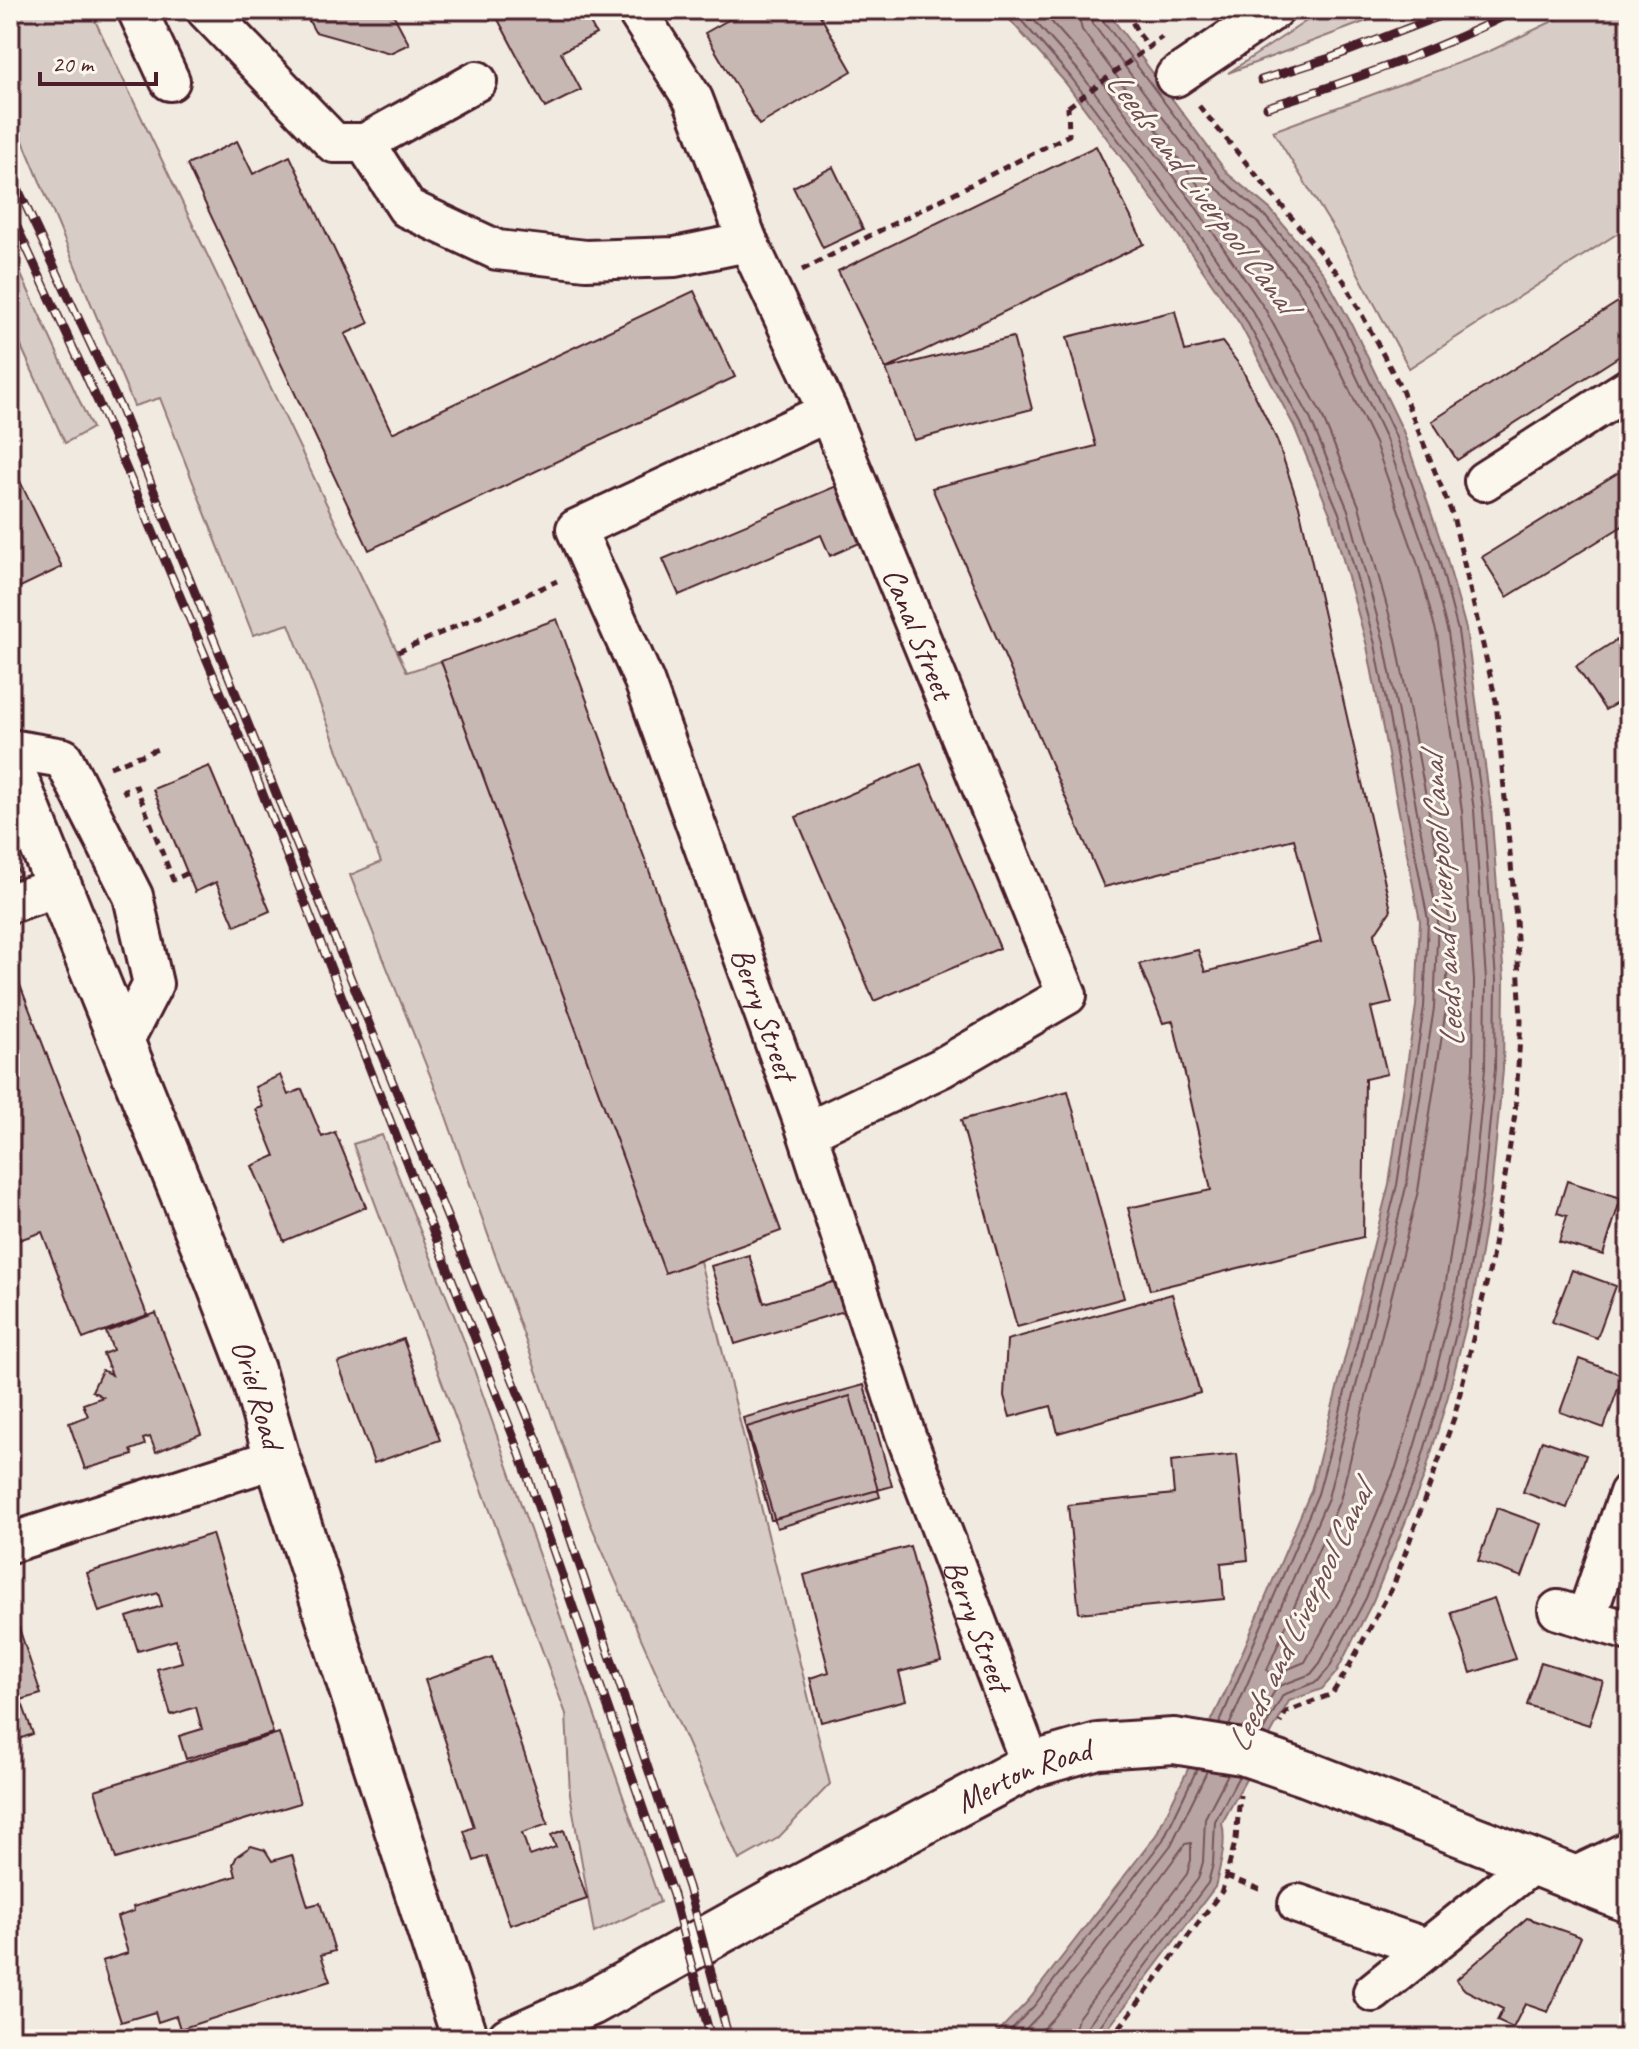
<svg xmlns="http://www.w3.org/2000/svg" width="1639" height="2049" viewBox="0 0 1639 2049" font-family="Caveat,sans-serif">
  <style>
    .green { fill: #d8ccc6; stroke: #917678; stroke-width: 2 }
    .water { fill: #b8a4a2; stroke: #8c6f72; stroke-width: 2 }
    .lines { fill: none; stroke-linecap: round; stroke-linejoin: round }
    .shore { stroke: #76545b; stroke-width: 2 }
    .building { fill: #c8b8b3; stroke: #4a1f2b; stroke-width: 2 }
    .minor-casing { stroke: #4a1f2b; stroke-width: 44 }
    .major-casing { stroke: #4a1f2b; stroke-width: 50 }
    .path { stroke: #4a1f2b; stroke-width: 5; stroke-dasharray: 8 6; stroke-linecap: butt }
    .minor { stroke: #fbf7ec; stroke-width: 38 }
    .major { stroke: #fbf7ec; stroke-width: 44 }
    .rail-casing { stroke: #4a1f2b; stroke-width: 9 }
    .rail { stroke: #fbf7ec; stroke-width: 6; stroke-dasharray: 18; stroke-linecap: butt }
    .major-bridge-casing { stroke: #4a1f2b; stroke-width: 50; stroke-linecap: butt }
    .path-bridge { stroke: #4a1f2b; stroke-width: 5; stroke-dasharray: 8 6; stroke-linecap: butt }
    .major-bridge { stroke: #fbf7ec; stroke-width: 44 }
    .labels { text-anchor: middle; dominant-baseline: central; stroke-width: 6; stroke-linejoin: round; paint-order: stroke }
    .street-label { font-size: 32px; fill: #4a1f2b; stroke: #fbf7ec }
    .water-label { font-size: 34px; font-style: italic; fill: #704e55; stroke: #fbf7ec }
  </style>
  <rect width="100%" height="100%" fill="#f0eae0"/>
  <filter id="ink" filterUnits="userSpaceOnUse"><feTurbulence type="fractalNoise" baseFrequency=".0125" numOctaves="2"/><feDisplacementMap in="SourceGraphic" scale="16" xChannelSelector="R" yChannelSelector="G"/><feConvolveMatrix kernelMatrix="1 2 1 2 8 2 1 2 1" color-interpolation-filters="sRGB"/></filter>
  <g filter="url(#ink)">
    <path class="green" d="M10,10H90L407,672L441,661L665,1272L700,1261L830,1784L778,1838L739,1860L591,1525L442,1105L350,875L381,862L289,624L253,635L160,398L134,406L10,110Z
      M1323,10H1396L1228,73Z
      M1576,10H1629V226L1409,368L1338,236L1273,131L1488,52Z
      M10,251L92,428L65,443L10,322Z
      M382,1135L463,1338L660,1902L594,1933L570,1794L566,1714L353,1144Z"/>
    <path class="water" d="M1001,10H1106L1228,174L1271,210L1324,274L1351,323L1403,431L1446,556L1466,629L1491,808L1504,980L1503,1070L1491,1192L1474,1294L1448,1396L1424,1477L1373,1601L1336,1673L1322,1689L1289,1701L1222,1823C1227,1843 1220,1867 1215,1887L1100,2039H991L1028,2001L1156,1835L1225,1693L1311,1491L1389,1184L1416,1006L1420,921L1367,646L1331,516L1294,426L1240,324L1168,220L1064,81Z"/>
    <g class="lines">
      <path class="shore" d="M1012,10L1070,76L1175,215L1246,320L1301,423L1339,513L1375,644L1428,920L1424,1007L1397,1185L1336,1428L1318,1494L1219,1724
        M1025,10L1078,70L1183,210L1255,315L1310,418L1348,510L1384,642L1438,919L1434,1008L1406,1187L1345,1430L1328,1498L1229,1726
        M1041,10L1087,62L1193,203L1265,309L1321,413L1359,506L1396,639L1449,917L1446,1009L1418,1191L1340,1500L1267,1670L1271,1676L1305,1662L1346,1588L1396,1467L1420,1388L1445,1288L1461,1188L1473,1068L1474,981L1462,811L1437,635L1418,565L1375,443L1324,337L1299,291L1250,231L1205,194L1082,30L1077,10
        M1089,10L1093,24L1214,186L1258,223L1309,284L1335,331L1386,439L1429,561L1448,633L1474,810L1486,980L1485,1069L1473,1189L1456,1291L1431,1391L1407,1471L1357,1593L1320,1663L1311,1674L1277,1687L1252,1730
        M1099,10L1101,18L1222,179L1265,216L1317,278L1344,327L1395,435L1439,559L1458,631L1483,809L1496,980L1495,1069L1483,1191L1466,1293L1441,1394L1417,1474L1366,1598L1329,1668L1318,1681L1283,1695L1262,1733
        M1002,2039L1034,2006L1163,1840L1197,1769
        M1016,2039L1042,2012L1171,1845L1207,1771
        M1033,2039L1052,2019L1116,1938L1185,1844L1191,1843V1860L1187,1874L1078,2018L1072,2039
        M1084,2039L1088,2025L1198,1879L1203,1862L1205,1818L1228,1774
        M1094,2039L1096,2031L1208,1883L1213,1864L1215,1821L1239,1776"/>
    </g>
    <path class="building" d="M303,10H391L409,44L390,53L315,32Z
      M493,10H583L596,34L561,52L581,90L545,108Z
      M746,10H817L852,71L759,125L705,33Z
      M237,141L253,174L290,156L369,323L345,334L392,433L694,291L735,377L369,550L187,165Z
      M1096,146L1144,244L886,369L838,271Z
      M833,167L863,229L823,248L793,187Z
      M1629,295V350L1457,460L1432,421Z
      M1175,311L1185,351L1222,342L1241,367L1277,440L1299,506L1391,910L1374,935L1392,1003L1371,1008L1387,1074L1365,1079L1363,1237L1150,1290L1128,1208L1211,1190L1173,1021L1163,1023L1139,964L1198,950L1205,972L1321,942L1294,839L1104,887L932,488L1096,446L1067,337Z
      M1013,337L1032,409L914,440L886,369Z
      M10,461L62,567L10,592Z
      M1629,466V522L1507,597L1482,557Z
      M839,485L862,542L830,556L821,535L679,595L663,559Z
      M557,619L781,1231L665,1273L441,661Z
      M1629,632V696L1605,710L1576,666Z
      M921,764L1000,948L874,1001L796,817Z
      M209,766L270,911L235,926L216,882L195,892L153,789Z
      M10,852L20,875L10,879Z
      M10,959L147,1315L83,1339L42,1232L10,1243Z
      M280,1075L288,1095L302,1089L322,1137L335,1132L366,1207L284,1241L252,1166L275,1156L256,1109L263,1107L255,1087Z
      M1068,1091L1124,1298L1017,1327L961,1120Z
      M1567,1181L1621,1198L1603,1255L1559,1242L1567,1216L1557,1213Z
      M749,1255L764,1303L836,1281L844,1311L735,1344L711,1266Z
      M1572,1270L1616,1286L1597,1338L1552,1322Z
      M1172,1294L1200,1393L1058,1433L1051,1406L1010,1417L1004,1396L1007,1340Z
      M156,1313L201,1434L156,1452L150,1437L143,1439L145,1445L131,1450L133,1455L85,1469L69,1423L88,1416L83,1404L103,1397L92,1391L102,1370L112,1375L103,1354L113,1350L106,1332Z
      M403,1339L440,1440L374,1463L338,1363Z
      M1579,1359L1623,1375L1604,1428L1560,1412Z
      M864,1385L892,1486L771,1520L743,1418Z
      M850,1396L880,1497L777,1528L747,1427Z
      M1542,1440L1586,1455L1567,1508L1523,1492Z
      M1237,1454L1248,1560L1221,1563L1224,1599L1079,1613L1068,1505L1174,1494L1171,1461Z
      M1497,1508L1541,1524L1522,1577L1478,1561Z
      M212,1534L273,1733L186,1759L179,1736L202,1729L196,1707L171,1715L157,1669L182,1662L176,1640L138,1651L127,1617L162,1606L158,1593L99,1612L87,1573Z
      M910,1546L941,1661L899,1672L906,1700L821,1722L810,1678L829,1672L804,1575Z
      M1494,1598L1515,1659L1471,1673L1451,1612Z
      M19,1628L41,1694L21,1700L33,1734L10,1742V1631Z
      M492,1657L548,1824L522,1833L530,1856L556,1847L551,1835L564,1830L587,1899L510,1925L487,1856L474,1861L464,1831L474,1827L425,1680Z
      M1541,1662L1603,1681L1589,1725L1527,1705Z
      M279,1733L300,1803L116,1859L95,1790Z
      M251,1846L265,1850L272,1861L292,1855L308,1906L320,1903L335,1951L321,1955L330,1981L180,2029L176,2016L158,2022L155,2012L121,2022L102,1961L128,1953L117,1917L134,1911L133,1907L236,1876L233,1864L237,1856Z
      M1527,1918L1581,1937L1548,2012L1525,2004L1513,2028L1497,2021L1503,2009L1465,1990L1456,1980Z"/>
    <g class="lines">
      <defs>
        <g id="minor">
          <path d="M137,10L170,81"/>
          <path d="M206,10L334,143H365"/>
          <path id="s1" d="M636,10L693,99L748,242L828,412L1067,995L941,1068L807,1132"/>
          <path d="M1175,77L1274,10"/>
          <path d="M477,81L365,143L407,208L497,250L586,260L675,257L748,242"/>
          <path id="s2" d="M828,412L576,529L644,681L807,1132L906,1436L1031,1765"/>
          <path d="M1484,481L1629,388"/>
          <path d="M10,749L63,758L133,896L153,984L122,1044"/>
          <path d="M10,903L58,887"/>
          <path d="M10,1543L277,1458"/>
          <path d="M1558,1610L1629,1631"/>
          <path d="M1586,1618L1629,1493"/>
          <path d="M1572,1878L1629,1851"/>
          <path d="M1298,1904L1427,1948"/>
          <path d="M1373,1992L1533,1863"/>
        </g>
        <g id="major">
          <path id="s3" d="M10,765L218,1281L252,1370L277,1458L465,2039"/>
          <path d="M1482,1842L1629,1900"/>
          <path id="s4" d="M510,2039L591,2003L778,1899L1031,1765L1098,1746"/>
        </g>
      </defs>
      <use href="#minor" class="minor-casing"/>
      <use href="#major" class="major-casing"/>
      <path class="path" d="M1126,10L1138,33L1151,49
        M1199,106L1344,281L1401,388L1453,516L1496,701L1516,919L1521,1021L1515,1114L1491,1264L1454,1418L1394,1584L1347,1670L1332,1694L1286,1712L1280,1723
        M802,270L1069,135L1068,107
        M398,652L557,581
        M110,767L158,749
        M126,794L124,790L136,786L173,880L188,873
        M1226,1876L1264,1891
        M1111,2039L1222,1891L1236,1839L1240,1795"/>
      <use href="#minor" class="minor"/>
      <use href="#major" class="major"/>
      <defs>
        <path id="rail" d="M1261,80L1333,57L1455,10
          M1267,107C1352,81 1437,50 1517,10
          M10,172L120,407L538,1442L688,1887L729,2039
          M10,212L99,404L253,769L517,1446L673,1895L711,2039"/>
      </defs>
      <use href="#rail" class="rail-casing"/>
      <use href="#rail" class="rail"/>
      <defs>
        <path id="major-bridge" d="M1098,1746L1174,1741L1242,1752L1307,1774L1482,1842"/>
      </defs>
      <use href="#major-bridge" class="major-bridge-casing"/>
      <path class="path-bridge" d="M1068,107L1162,37"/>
      <use href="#major-bridge" class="major-bridge"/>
    </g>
  </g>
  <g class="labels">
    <g class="street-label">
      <text stroke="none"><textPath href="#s1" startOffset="686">Canal Street</textPath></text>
      <text stroke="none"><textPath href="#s2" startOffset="798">Berry Street</textPath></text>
      <text stroke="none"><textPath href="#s3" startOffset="676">Oriel Road</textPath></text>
      <text stroke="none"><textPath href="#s2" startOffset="1446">Berry Street</textPath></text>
      <text stroke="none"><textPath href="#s4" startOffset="578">Merton Road</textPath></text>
    </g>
    <g class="water-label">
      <text transform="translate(1202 191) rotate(53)">Leeds and Liverpool Canal</text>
      <text transform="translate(1442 902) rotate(-94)">Leeds and Liverpool Canal</text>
      <text transform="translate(1299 1618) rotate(-64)">Leeds and Liverpool Canal</text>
    </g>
  </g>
  <rect width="1639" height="2049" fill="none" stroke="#fbf7ec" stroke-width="40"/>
  <rect x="20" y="20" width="1599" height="2009" fill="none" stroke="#4a1f2b" stroke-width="3" filter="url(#ink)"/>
  <path d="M40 72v12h116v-12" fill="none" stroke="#4a1f2b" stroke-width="4"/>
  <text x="52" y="72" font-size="24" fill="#4a1f2b" stroke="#fbf7ec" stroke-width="6" paint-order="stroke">20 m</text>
</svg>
